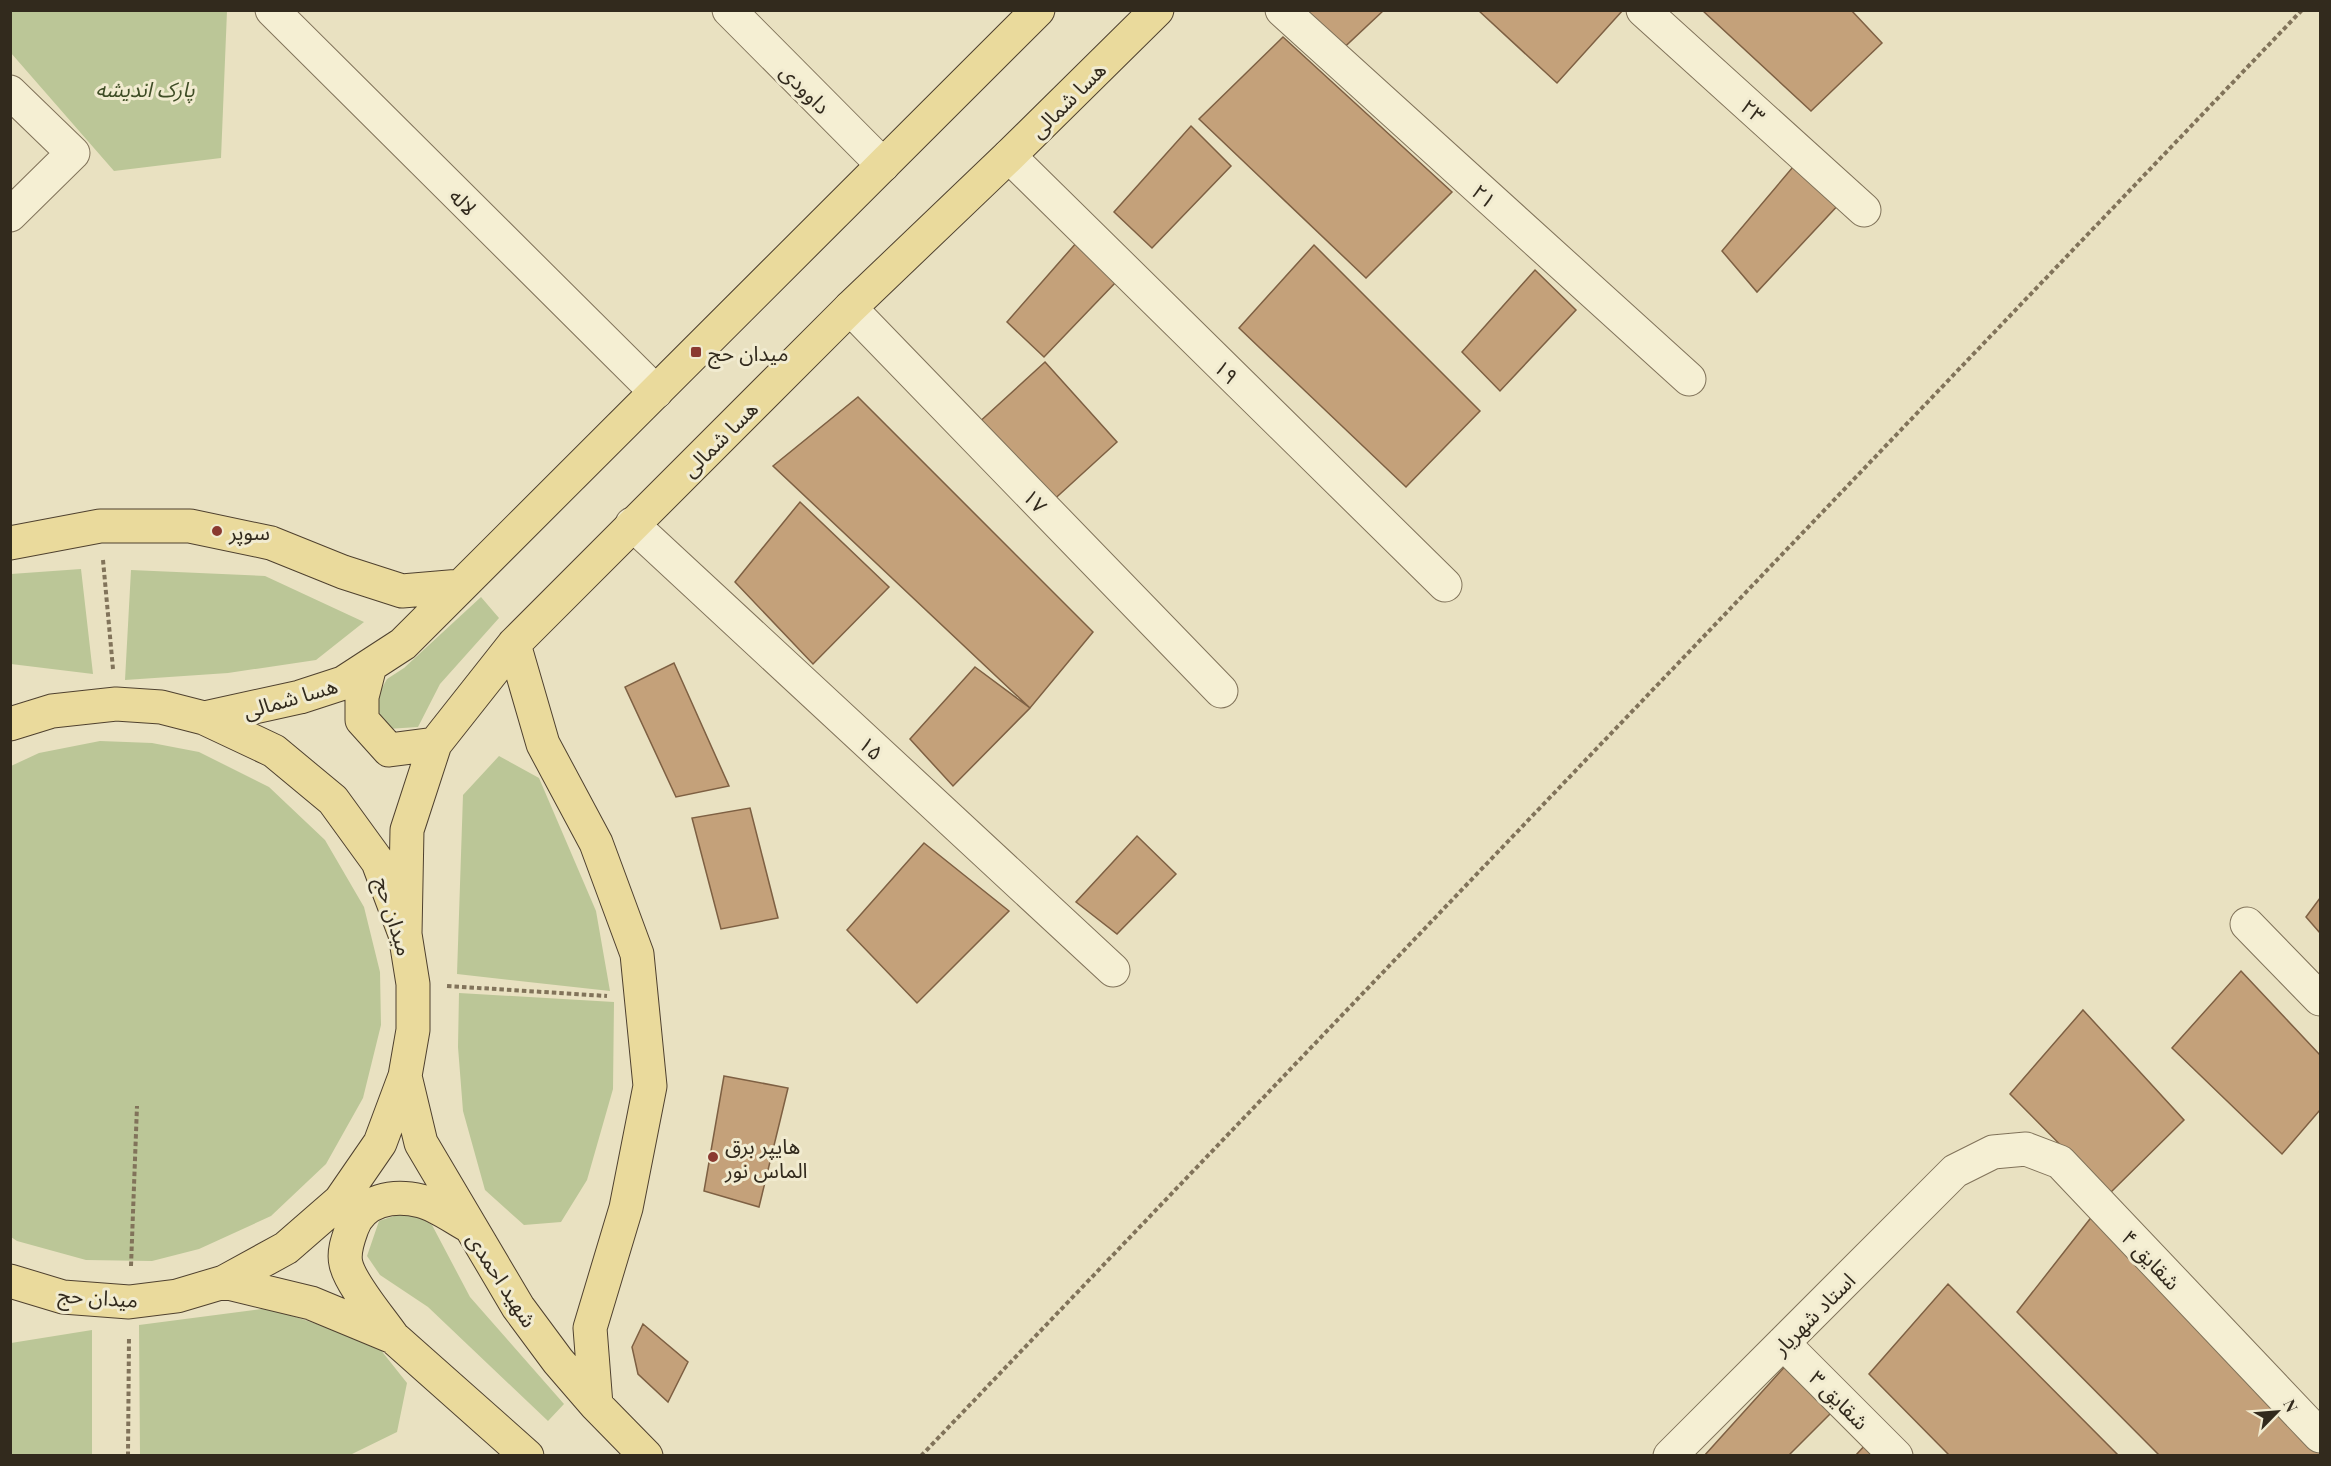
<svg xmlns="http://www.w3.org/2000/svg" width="2331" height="1466" viewBox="0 0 2331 1466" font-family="'Playfair Display','Noto Sans Arabic',serif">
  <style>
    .green { fill: #bbc697 }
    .building { fill: #c4a17a; stroke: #7e6043; stroke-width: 1.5 }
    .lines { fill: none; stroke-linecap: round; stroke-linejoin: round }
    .minor-casing { stroke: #81735a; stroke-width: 35 }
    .major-casing { stroke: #4f412f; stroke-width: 35 }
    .path { stroke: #81735a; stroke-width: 4; stroke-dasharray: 4.5 3; stroke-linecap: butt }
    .minor { stroke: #f5efd3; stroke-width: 33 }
    .major { stroke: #eada9c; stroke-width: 33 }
    .poi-dot { fill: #8a3930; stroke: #f1ebd0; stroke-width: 2 }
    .labels { text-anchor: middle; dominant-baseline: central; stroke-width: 6; stroke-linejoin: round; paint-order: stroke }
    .park-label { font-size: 21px; font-style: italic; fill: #3f4d26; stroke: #f1ebd0 }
    .street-label { font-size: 21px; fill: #322a1d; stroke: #f1ebd0 }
    .poi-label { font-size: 21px; fill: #322a1d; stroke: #f1ebd0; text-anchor: start }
  </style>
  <rect width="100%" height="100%" fill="#e9e1c1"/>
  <path class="green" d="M10,11H227L221,158L114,171L11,53Z
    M81,569L93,674L11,664V574Z
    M131,570L265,576L364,622L316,660L228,673L125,680Z
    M481,597L499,618L440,684L418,727L387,729L374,702L387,679L404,668Z
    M100,741L152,743L199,752L269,787L325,840L364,907L380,972L381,1025L363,1098L326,1164L271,1216L199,1249L152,1261L86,1260L17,1241L11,1237V766L39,753Z
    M499,756L539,778L596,911L610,991L457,974L463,795Z
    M459,993L614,1002L613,1089L587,1180L561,1222L524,1225L485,1190L463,1111L458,1047Z
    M409,1211L432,1225L470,1297L564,1404L548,1421L428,1307L380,1275L367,1256L379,1221Z
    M269,1308L376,1344L407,1383L397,1432L350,1455H140L139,1325Z
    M92,1330V1455H11V1343Z"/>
  <path class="building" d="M1304,10H1384L1336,55Z
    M1478,10H1623L1557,83Z
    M1702,10H1851L1882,43L1811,111Z
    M1283,37L1452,192L1366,278L1199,119Z
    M1191,126L1231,166L1152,248L1114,212Z
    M1798,161L1841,202L1757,292L1722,251Z
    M1077,242L1116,282L1044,357L1007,322Z
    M1314,245L1480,411L1406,487L1239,328Z
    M1535,270L1576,310L1500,391L1462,352Z
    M1045,362L1117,442L1048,505L976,425Z
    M858,397L1093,632L1030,708L773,466Z
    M800,502L889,587L813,664L735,582Z
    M674,663L729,786L676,797L625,687Z
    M975,667L1030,708L953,786L910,739Z
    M750,808L778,918L721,929L692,818Z
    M1137,836L1176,874L1117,934L1076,902Z
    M924,843L1009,911L917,1003L847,930Z
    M2320,898V933L2306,917Z
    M2241,971L2320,1055V1110L2282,1154L2172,1048Z
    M2083,1010L2184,1120L2109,1194L2010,1094Z
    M724,1076L788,1088L759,1207L704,1191Z
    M2097,1210L2320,1444V1456H2160L2017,1312Z
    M1948,1284L2119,1456H1950L1869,1374Z
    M643,1324L688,1362L668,1402L638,1374L632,1347Z
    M1789,1362L1834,1410L1788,1456H1704Z
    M1867,1443L1880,1456H1855Z"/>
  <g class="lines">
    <defs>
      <path id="minor" d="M272,10L656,392
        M729,10L883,165
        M1282,10L1689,379
        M1643,10L1864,210
        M10,92L73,153L10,215
        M1009,156L1445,585
        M850,308L1221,691
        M632,524L1113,970
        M2247,924L2320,999
        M1783,1343L1896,1456
        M1670,1456L1955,1171L1993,1152L2026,1149L2060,1162L2320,1436"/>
      <path id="major" d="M10,543L100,526H190L271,543L343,572L402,591L461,586
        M514,644L543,744L596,843L637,954L650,1086L626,1208L590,1328L596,1405
        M370,666L362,697V720L389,750L435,744
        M204,718L300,697L343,683L403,644L1038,10
        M10,724L52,711L116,704L161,707L204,718L274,751L333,800L378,862L405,934L413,984V1030L405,1076L380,1143L340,1201L286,1248L224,1282L177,1296L129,1302L63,1297L10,1281
        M405,934L407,830L435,744L514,644L850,308L1009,156L1157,10
        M405,1076L421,1143L518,1307L558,1361L596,1405L646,1456
        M224,1282L311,1303L393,1337L527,1456
        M393,1337C380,1318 351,1285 346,1264C343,1252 348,1239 352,1228C362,1200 393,1194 421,1201C437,1205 454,1218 469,1226"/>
    </defs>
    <use href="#minor" class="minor-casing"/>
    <use href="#major" class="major-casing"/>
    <path class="path" d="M103,560L113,669
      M447,986L607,996
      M131,1266L137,1106
      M128,1456L129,1336
      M921,1456L2302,10"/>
    <use href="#minor" class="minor"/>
    <use href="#major" class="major"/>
  </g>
  <g class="poi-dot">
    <rect x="690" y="346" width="12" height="12" rx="3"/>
    <circle cx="217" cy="531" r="6"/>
    <circle cx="713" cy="1157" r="6"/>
  </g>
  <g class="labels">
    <g class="park-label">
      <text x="145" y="88">پارک اندیشه</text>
    </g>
    <g class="street-label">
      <text transform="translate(806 88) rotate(45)">داوودی</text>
      <text transform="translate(1067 99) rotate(-45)">هسا شمالی</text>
      <text transform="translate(1754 110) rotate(42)">۲۳</text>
      <text transform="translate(1485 195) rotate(42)">۲۱</text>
      <text transform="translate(464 201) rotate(45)">لاله</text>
      <text transform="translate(1227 371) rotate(45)">۱۹</text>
      <text transform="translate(719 438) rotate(-45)">هسا شمالی</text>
      <text transform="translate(1036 500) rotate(46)">۱۷</text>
      <text transform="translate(290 697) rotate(-16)">هسا شمالی</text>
      <text transform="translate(872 747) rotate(43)">۱۵</text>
      <text transform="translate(395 916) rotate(73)">میدان حج</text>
      <text transform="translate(2152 1259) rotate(46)">شقایق ۴</text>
      <text transform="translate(503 1279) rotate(57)">شهید احمدی</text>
      <text transform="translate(98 1296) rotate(4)">میدان حج</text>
      <text transform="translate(1813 1313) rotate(-45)">استاد شهریار</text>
      <text transform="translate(1840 1399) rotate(45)">شقایق ۳</text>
    </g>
    <g class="poi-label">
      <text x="708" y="352">میدان حج</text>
      <text x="229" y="531">سوپر</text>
      <text x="725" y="1145">هایپر برق<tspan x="725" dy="24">الماس نور</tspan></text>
    </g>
  </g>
  <rect width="2331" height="1466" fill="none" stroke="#322a1d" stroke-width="24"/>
  <g transform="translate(2277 1412) rotate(65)" stroke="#f1ebd0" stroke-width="4.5" paint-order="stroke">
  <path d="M0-4.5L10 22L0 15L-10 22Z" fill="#322a1d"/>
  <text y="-9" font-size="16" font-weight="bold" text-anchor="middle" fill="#322a1d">N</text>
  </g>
</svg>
